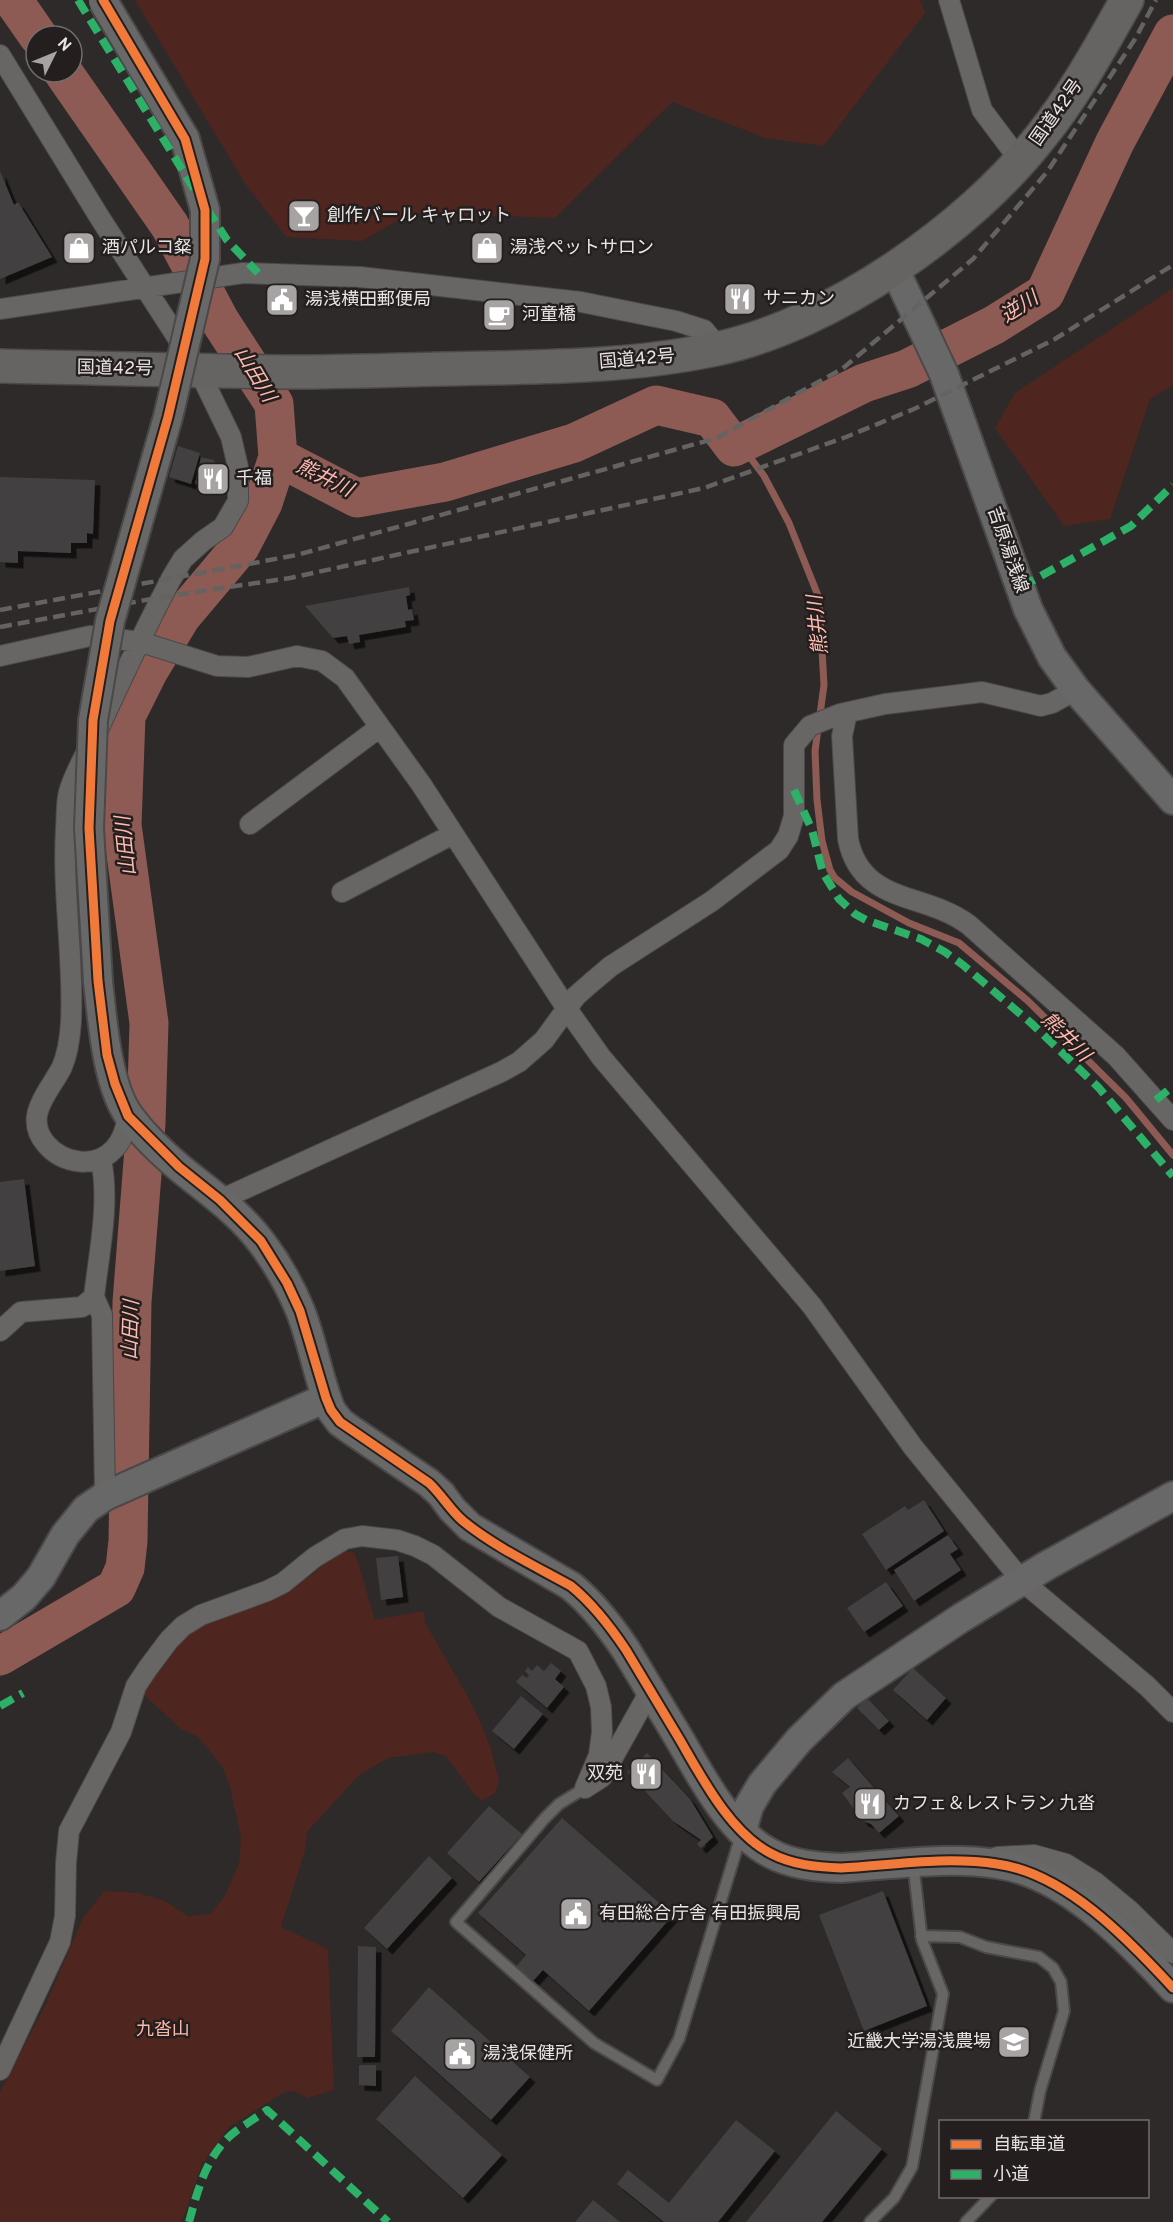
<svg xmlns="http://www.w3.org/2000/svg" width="1173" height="2222" viewBox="0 0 1173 2222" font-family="Overpass,'Noto Sans JP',sans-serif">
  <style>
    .green { fill: #4f251f }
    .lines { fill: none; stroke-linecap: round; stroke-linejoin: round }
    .stream { stroke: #8d5b53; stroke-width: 7 }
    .river { stroke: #8d5b53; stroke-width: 39 }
    .building { fill: #42403f; filter: url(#shadow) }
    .lane-casing { stroke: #4a4848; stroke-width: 14 }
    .street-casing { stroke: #4a4848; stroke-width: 22 }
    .secondary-casing { stroke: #4a4848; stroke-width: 32 }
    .highway-casing { stroke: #4a4848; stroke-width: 36 }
    .lane { stroke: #676665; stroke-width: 10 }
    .street { stroke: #676665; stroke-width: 20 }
    .secondary { stroke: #696868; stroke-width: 28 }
    .highway { stroke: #656463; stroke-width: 33 }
    .rail { stroke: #646362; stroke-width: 4.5; stroke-dasharray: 12 6; stroke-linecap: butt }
    .secondary-bridge-casing { stroke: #4a4848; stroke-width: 32; stroke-linecap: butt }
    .secondary-bridge { stroke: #696868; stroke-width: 28 }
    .quiet { stroke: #2db169; stroke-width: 8; stroke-dasharray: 15 8; stroke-linecap: butt }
    .cycleway-casing { stroke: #241f1e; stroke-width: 13 }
    .cycleway { stroke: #f17a3a; stroke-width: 9 }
    .labels { text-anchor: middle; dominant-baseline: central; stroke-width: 5; stroke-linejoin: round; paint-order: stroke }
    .street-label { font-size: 18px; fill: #e8e4e4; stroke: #241f1e }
    .poi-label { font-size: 18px; fill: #e8e4e4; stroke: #241f1e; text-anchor: start }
    .park-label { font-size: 18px; fill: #fbb6aa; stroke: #241f1e }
    .water-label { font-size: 20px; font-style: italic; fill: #ffb9ae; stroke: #241f1e }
  </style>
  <defs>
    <filter id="shadow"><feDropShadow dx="5.5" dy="5.5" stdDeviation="0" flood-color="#0009"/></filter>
  </defs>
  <rect width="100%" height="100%" fill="#2d2a29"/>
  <path class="green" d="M135,0H920L925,13L824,146L765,138L672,102L555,218L411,213L362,241L286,237L244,182Z
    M1173,288V385L1150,399L1110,519L1064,526L995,428L1015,393Z
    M339,1550L355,1553L375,1620L424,1611L425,1623L466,1693L480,1721L490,1746L499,1781L495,1793L482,1801L473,1793L446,1756L433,1752L388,1758L359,1775L307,1832L305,1851L281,1927L328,1949L334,2090L308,2098L293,2091L283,2093L229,2127L202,2164L184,2217L180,2222H0V2092L45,2006L83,1918L104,1891L139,1893L165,1901L188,1916L210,1914L224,1897L239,1864L241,1837L230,1787L222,1766L198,1737L181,1729L142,1693L168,1655L202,1622L282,1594L314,1573Z"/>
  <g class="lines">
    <path class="stream" d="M734,447L752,460L764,476L789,523L819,598L824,685L815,751L817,800L822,841L830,870L835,878L852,892L909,923L959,943L1028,1001L1126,1098L1173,1155"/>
    <path class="river" d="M13,0L38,36
      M278,457L357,498L445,482L574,443L656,405L712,418L734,447L864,383L907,369L994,325L1045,293L1115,142L1173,34
      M0,1656L116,1588L125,1568L128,1541L132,1302L146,1123L149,1023L122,825L126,716L148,672L181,617L240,547L263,503L278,457L274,404L220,321L170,226L63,72"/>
  </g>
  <path class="building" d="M0,171L14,205L18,202L52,257L0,279Z
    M178,446L200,453L191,484L169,477Z
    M201,457L214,460L219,476L216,489L195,484Z
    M0,477L95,480L93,534L87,533V543H71V553L18,551V563L0,562Z
    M409,587L410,595L406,596L408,610L412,609L414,620L405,621L406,627L359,635L360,642L349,644L347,636L333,638L305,606Z
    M24,1179L35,1266L0,1271V1182Z
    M924,1500L944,1531L886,1570L862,1534L905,1506L908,1510Z
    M948,1535L958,1549L950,1554L961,1570L914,1601L894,1570Z
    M398,1556L403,1597L381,1600L376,1558Z
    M886,1582L903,1606L864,1632L847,1608Z
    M551,1663L561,1671L555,1679L564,1687L547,1708L516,1682L522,1675L527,1678L529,1675L525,1671L528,1667L532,1671L537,1665L544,1671Z
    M913,1668L946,1698L927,1720L893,1690Z
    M521,1696L543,1714L514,1749L492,1731Z
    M867,1698L889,1721L879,1730L857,1708Z
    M647,1753L690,1799L713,1837L701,1848L697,1844L701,1840L673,1821L627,1772Z
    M848,1758L899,1816L879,1833L871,1824L863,1821L842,1793L850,1787L832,1772Z
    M489,1806L522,1834L479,1882L447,1853Z
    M562,1818L673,1915L589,2011L543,1970L532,1982L515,1968L526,1955L478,1913Z
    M429,1856L452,1878L387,1949L364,1928Z
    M883,1891L927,2006L864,2031L819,1915Z
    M358,1946L376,1947L375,2057H357Z
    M429,1987L530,2077L491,2120L391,2031Z
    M359,2065H376V2086L359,2085Z
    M415,2076L502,2155L463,2198L376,2119Z
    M836,2111L882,2149L822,2222H746Z
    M736,2120L775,2151L718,2222H664L617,2184L628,2170L669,2203Z
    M593,2200L620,2222H575Z"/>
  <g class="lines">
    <defs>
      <path id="lane" d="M585,1788L559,1804L545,1818L456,1922L594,2043L657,2080L679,2039L741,1835
        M921,1936L960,1937L986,1947L1039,1957L1053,1968L1061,1982L1064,2011L1040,2091L1034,2122
        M870,2222L894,2198L912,2167L943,1994L922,1940L913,1863
        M966,2222L991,2196"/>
      <path id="street" d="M949,0L982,110L1021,162
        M0,55L100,218L199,371L231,437L238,467V501L223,527L203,541L183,559L171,579C145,629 121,680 98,730C89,748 74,773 69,792C66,802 67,816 66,828C62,893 74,958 71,1022C70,1037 68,1053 62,1067C50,1091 22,1116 46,1144C63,1164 96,1169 114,1149C123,1140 126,1128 128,1116
        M0,309L243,273L360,277L581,302L676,321L704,330L720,349
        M0,656L90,636L141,642L217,666L248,667L297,656L322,661L345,678L421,784L567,1009L601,1057L812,1306L913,1447L1022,1581L1147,1686L1173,1712
        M847,713L842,736L848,839C861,905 926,892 969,925L1116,1056L1173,1120
        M250,824L380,727
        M342,892L453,834
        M220,1200L501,1072L519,1062L544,1040L576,996L592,982L611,966L712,901L779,850L788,836L794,816V745L810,726L840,714L885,704L982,692L1041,706L1052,703L1076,690
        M94,1297L102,1315L105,1496
        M0,1331L21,1312L82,1307L94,1297C99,1252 110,1204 101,1159
        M997,1857L1034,1855L1066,1864L1095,1882L1129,1910L1173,1953
        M0,2070L60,1942L65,1916L66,1863L69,1831L121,1732L136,1686L148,1668L169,1640L183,1626L201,1615L267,1591L283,1583L315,1557L345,1539L362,1536L397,1540L415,1546L433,1555L499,1607L578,1651L596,1686L601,1707L602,1732L599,1755L585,1788L602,1777L650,1691"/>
      <path id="secondary" d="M894,268L944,374L1028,609L1052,657L1076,690L1173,800
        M98,981C102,1018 107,1087 130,1117C144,1136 163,1154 181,1169C209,1192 240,1213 262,1243C277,1263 290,1286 300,1310C313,1343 318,1378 331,1410L340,1422L351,1430L429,1483L441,1494L452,1509L470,1527L571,1586C593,1604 610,1626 626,1650C644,1680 662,1710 680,1740C702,1778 730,1832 770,1853C792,1865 817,1867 841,1868C892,1865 946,1856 997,1864C1065,1873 1128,1939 1173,1988
        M0,1616L24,1597L41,1577L65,1535L86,1509L105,1496L326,1398
        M742,1831L749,1806L762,1784L799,1740L844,1696L961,1618L1046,1566L1173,1496"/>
      <path id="highway" d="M0,366C98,368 196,371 294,372C343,372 393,370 442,369C533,367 626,368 716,349C831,325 970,228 1042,135C1075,94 1101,46 1127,0"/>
    </defs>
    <use href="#lane" class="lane-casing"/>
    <use href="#street" class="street-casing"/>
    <use href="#secondary" class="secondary-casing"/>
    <use href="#highway" class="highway-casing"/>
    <use href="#lane" class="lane"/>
    <use href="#street" class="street"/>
    <use href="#secondary" class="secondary"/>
    <use href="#highway" class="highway"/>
    <path class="rail" d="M0,610L297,555L717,438L842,369L973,259L1047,172L1135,39L1156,0
      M0,627L162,597L290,578L704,488L846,437L914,409L1055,339L1173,265"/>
    <defs>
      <path id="secondary-bridge" d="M98,981L89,828L93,720L110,621L168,417L205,259V210L185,139L103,1"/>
    </defs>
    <use href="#secondary-bridge" class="secondary-bridge-casing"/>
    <use href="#secondary-bridge" class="secondary-bridge"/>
    <path class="quiet" d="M78,0L194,189
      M207,209L227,240L258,273
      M1021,587L1131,526L1173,485
      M794,790L812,830L823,873L839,899L855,914L866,920L921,939L945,952L963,965L1031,1023L1099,1088L1173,1176
      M1156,1100L1173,1086
      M0,1706L23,1693
      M189,2222C198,2189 207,2153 236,2131C246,2124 257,2117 267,2110L388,2222"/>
    <defs>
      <path id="cycleway" d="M103,0L185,139L205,210V259L168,417L110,621L93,720L89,828L98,981L107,1055L115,1084L128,1116L179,1167L220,1200L261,1241L287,1283L300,1311L326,1398L331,1410L340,1422L429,1483C442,1495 450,1510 463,1521C495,1547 535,1566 571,1586C593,1604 610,1626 626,1650C644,1680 662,1710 680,1740C702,1778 730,1832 770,1853C792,1865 817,1867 841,1868C892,1865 946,1856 997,1864C1065,1873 1128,1939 1173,1988"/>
    </defs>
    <use href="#cycleway" class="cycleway-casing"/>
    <use href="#cycleway" class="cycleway"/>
  </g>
  <defs>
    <symbol id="bar-square" viewBox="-11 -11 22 22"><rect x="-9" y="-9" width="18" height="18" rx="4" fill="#a7a3a3" stroke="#241f1e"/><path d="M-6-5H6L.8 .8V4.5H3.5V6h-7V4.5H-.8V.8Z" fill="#fff"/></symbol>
    <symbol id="shop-square" viewBox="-11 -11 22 22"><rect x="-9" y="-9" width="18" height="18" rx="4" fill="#a7a3a3" stroke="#241f1e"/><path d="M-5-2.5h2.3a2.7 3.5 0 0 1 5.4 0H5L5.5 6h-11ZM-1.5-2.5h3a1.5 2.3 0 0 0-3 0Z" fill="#fff"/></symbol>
    <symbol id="restaurant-square" viewBox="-11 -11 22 22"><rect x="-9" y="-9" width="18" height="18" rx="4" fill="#a7a3a3" stroke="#241f1e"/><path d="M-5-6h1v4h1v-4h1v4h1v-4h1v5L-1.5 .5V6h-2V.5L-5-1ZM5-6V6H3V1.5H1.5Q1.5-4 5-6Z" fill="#fff"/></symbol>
    <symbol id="civic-square" viewBox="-11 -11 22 22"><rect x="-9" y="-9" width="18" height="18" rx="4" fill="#a7a3a3" stroke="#241f1e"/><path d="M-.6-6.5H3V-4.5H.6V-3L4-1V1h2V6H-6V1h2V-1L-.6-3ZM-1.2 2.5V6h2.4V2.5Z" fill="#fff"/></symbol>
    <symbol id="cafe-square" viewBox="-11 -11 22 22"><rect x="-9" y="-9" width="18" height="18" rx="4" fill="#a7a3a3" stroke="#241f1e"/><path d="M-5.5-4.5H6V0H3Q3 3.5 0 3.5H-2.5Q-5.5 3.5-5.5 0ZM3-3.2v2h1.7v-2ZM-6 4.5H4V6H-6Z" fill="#fff"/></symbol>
    <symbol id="university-square" viewBox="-11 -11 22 22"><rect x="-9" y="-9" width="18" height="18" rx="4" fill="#a7a3a3" stroke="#241f1e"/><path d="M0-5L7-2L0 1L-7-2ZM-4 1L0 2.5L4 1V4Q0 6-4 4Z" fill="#fff"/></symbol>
  </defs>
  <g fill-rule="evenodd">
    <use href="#bar-square" x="285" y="197" width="38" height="38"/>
    <use href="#shop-square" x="60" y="229" width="38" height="38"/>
    <use href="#shop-square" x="468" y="229" width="38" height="38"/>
    <use href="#restaurant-square" x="721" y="280" width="38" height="38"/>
    <use href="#civic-square" x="263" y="281" width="38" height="38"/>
    <use href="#cafe-square" x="480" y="296" width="38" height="38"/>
    <use href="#restaurant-square" x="194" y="460" width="38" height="38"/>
    <use href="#restaurant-square" x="627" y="1755" width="38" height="38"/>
    <use href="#restaurant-square" x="851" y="1785" width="38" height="38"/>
    <use href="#civic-square" x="557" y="1895" width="38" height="38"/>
    <use href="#university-square" x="995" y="2023" width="38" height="38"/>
    <use href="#civic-square" x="441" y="2035" width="38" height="38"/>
  </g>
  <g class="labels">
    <g class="street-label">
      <text transform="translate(1057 113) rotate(-55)">国道42号</text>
      <text transform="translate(637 360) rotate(-5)">国道42号</text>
      <text transform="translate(115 369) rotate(1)">国道42号</text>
      <text transform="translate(1007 550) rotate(71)">吉原湯浅線</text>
    </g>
    <g class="poi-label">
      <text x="327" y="216">創作バール キャロット</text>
      <text x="102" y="248">酒パルコ粲</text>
      <text x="510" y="248">湯浅ペットサロン</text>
      <text x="763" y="299">サニカン</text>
      <text x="305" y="300">湯浅横田郵便局</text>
      <text x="522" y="315">河童橋</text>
      <text x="236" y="479">千福</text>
      <text x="623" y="1774" text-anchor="end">双苑</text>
      <text x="893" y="1804">カフェ＆レストラン 九沓</text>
      <text x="599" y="1914">有田総合庁舎 有田振興局</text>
      <text x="991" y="2042" text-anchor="end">近畿大学湯浅農場</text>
      <text x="483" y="2054">湯浅保健所</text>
    </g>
    <g class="park-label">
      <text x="163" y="2030">九沓山</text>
    </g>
    <g class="water-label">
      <text transform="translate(1020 308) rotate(-33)">逆川</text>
      <text transform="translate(254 375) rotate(59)">山田川</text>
      <text transform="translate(324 479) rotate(26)">熊井川</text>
      <text transform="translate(819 625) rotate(-96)">熊井川</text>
      <text transform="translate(127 846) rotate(-96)">山田川</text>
      <text transform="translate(1065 1038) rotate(45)">熊井川</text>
      <text transform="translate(132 1330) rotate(-88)">山田川</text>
    </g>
  </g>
  <rect x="939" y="2120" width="210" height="78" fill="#241f1e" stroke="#726e6d" stroke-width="1.5"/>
  <rect x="951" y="2140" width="30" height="9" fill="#f17a3a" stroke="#726e6d" stroke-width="1.5"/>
  <text x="993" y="2150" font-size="18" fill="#e8e4e4">自転車道</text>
  <rect x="951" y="2170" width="30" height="9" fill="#2db169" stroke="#726e6d" stroke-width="1.5"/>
  <text x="993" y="2180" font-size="18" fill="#e8e4e4">小道</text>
  <g transform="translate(54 54) rotate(47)"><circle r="28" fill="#241f1e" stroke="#726e6d" stroke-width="1.5"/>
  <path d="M0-4.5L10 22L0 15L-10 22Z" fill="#a7a3a3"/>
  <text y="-9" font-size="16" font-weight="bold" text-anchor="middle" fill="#e8e4e4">N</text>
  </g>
</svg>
